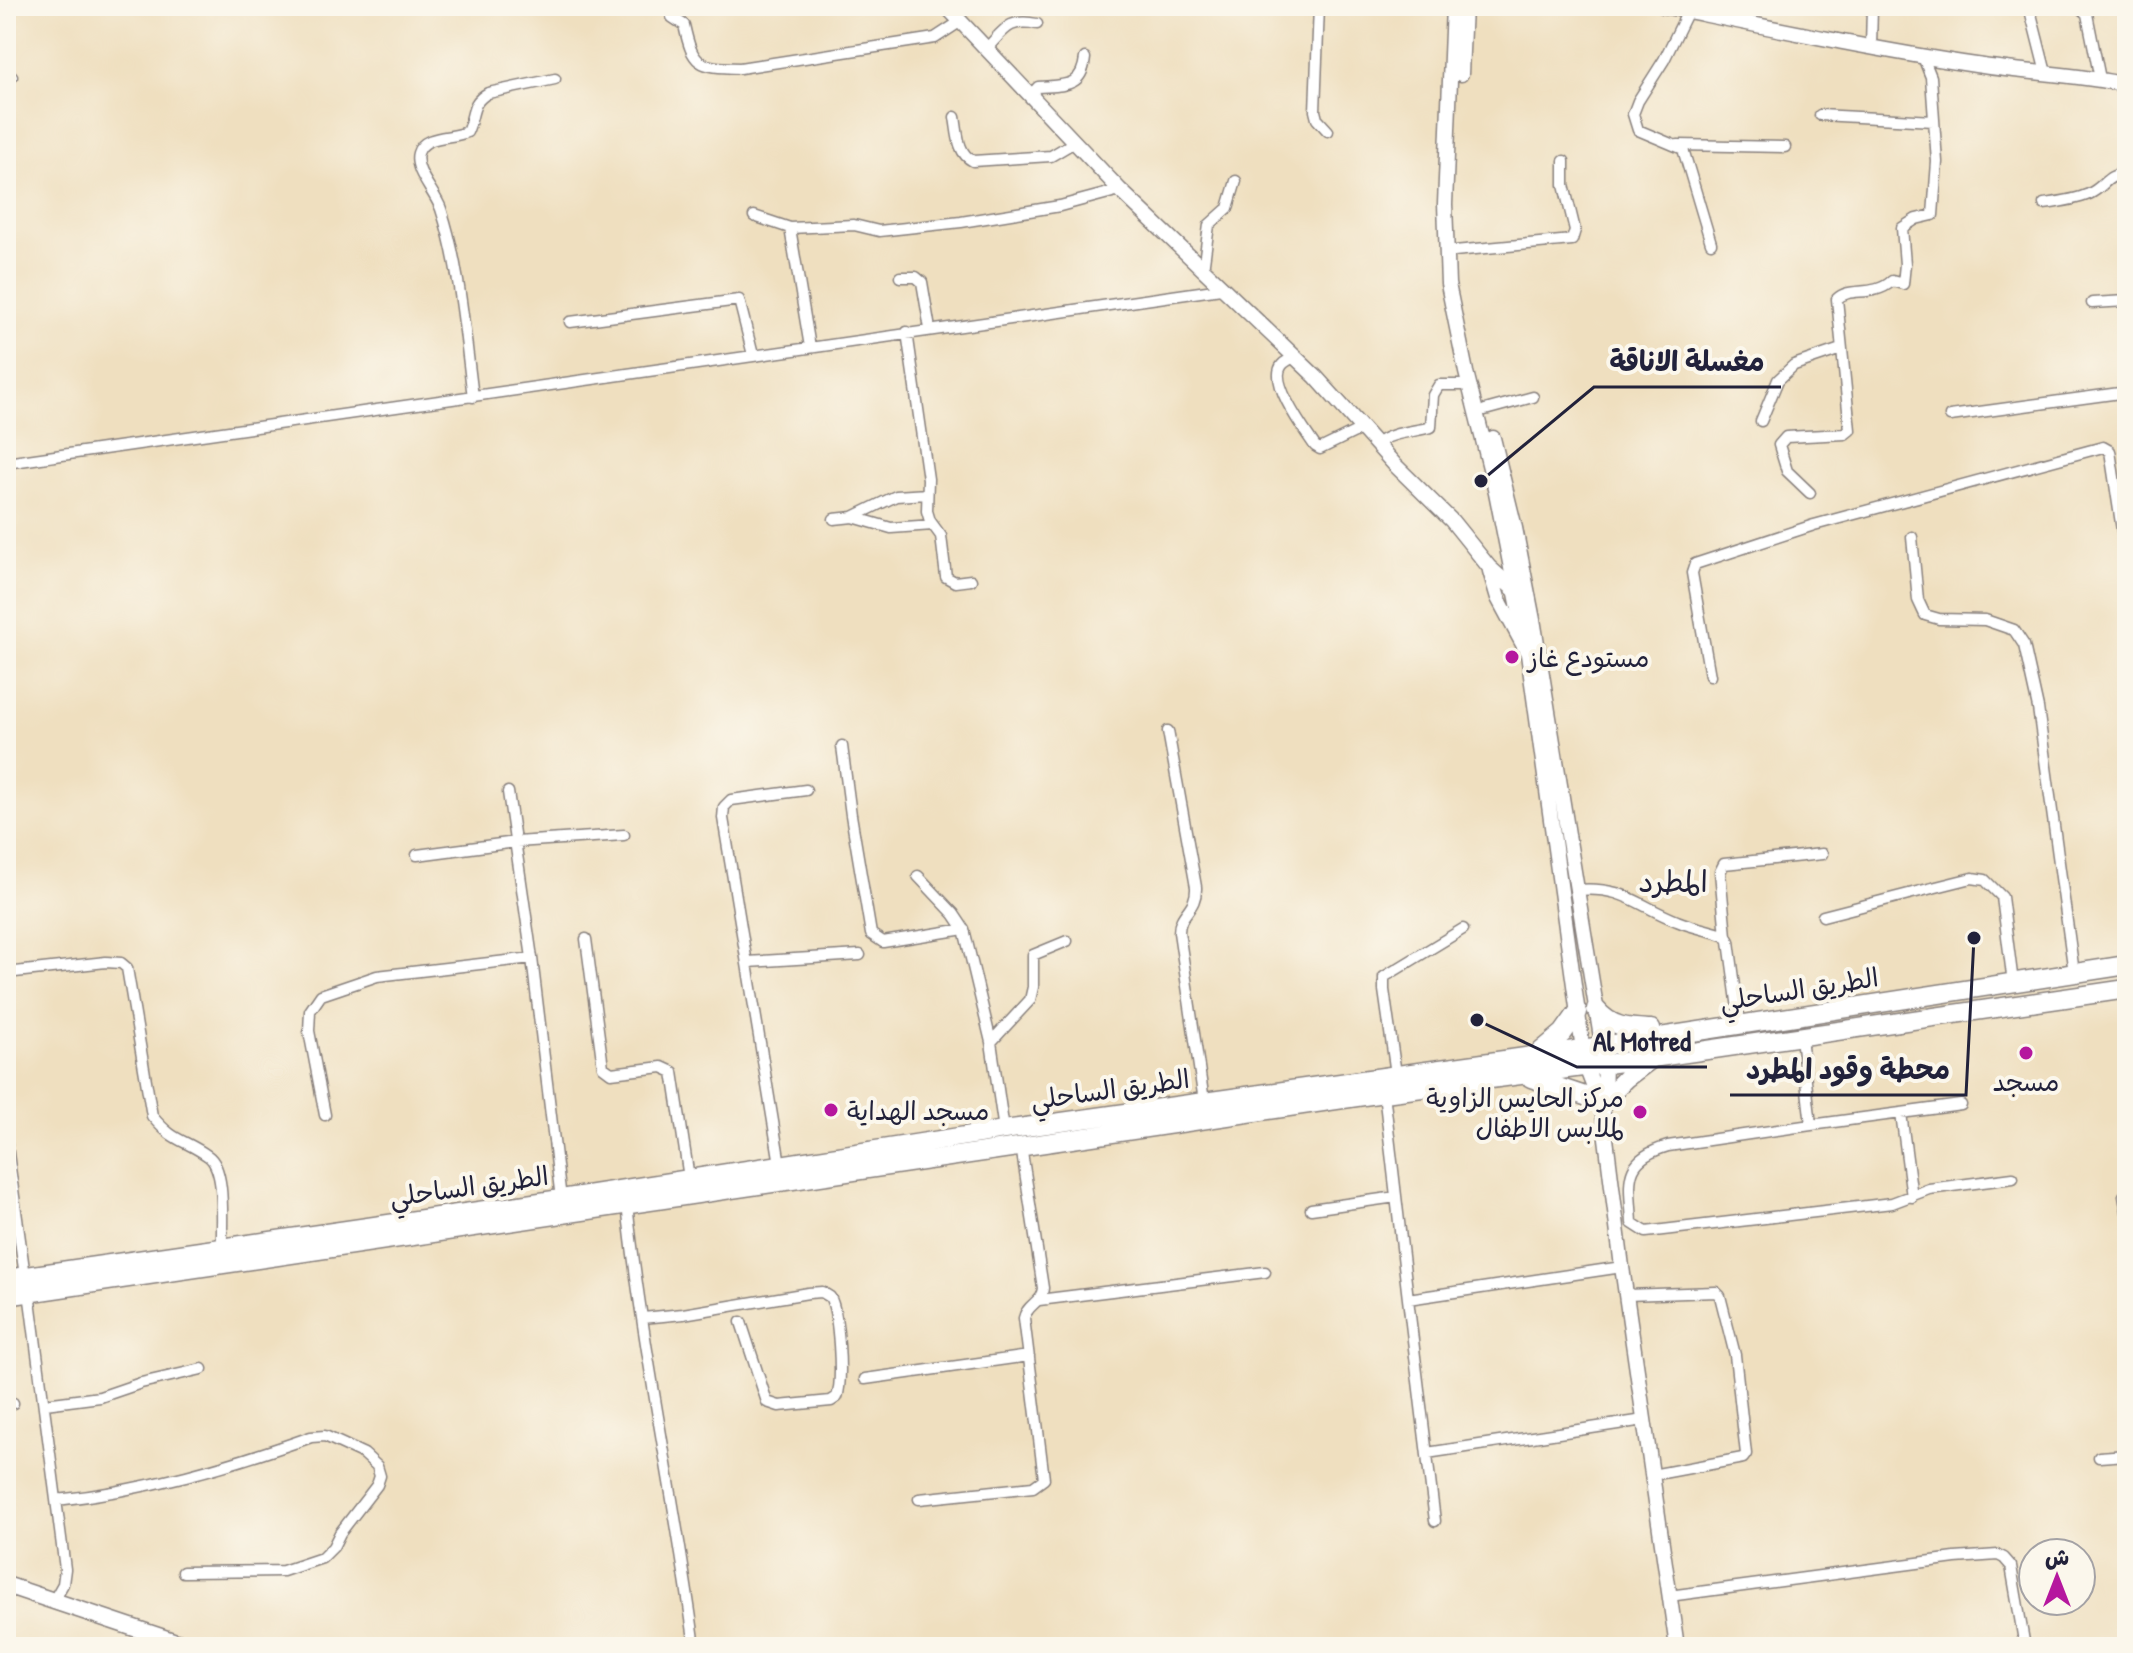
<svg xmlns="http://www.w3.org/2000/svg" width="2133" height="1653" viewBox="0 0 2133 1653" font-family="'Patrick Hand','Playpen Sans Arabic',sans-serif">
  <style>
    .lines { fill: none; stroke-linecap: round; stroke-linejoin: round }
    .minor-casing { stroke: #88807d; stroke-width: 13 }
    .tertiary-casing { stroke: #88807d; stroke-width: 17 }
    .secondary-casing { stroke: #88807d; stroke-width: 17 }
    .primary-casing { stroke: #88807d; stroke-width: 19 }
    .trunk-casing { stroke: #88807d; stroke-width: 21 }
    .minor { stroke: #fff; stroke-width: 10 }
    .tertiary { stroke: #fff; stroke-width: 14 }
    .secondary { stroke: #fff; stroke-width: 14 }
    .primary { stroke: #fff; stroke-width: 16 }
    .trunk { stroke: #fff; stroke-width: 18 }
    .poi-dot { fill: #b5179e; stroke: #fbf7ec; stroke-width: 3 }
    .labels { text-anchor: middle; dominant-baseline: central; stroke-width: 8; stroke-linejoin: round; paint-order: stroke }
    .poi-label { font-size: 26px; fill: #22223b; stroke: #fbf7ec; text-anchor: start }
    .street-label { font-size: 26px; fill: #22223b; stroke: #fbf7ec }
    .quarter-label { font-size: 30px; fill: #22223b; stroke: #fbf7ec }
    .leader { fill: none; stroke: #22223b; stroke-width: 3 }
    .callout-dot { fill: #22223b; stroke: #fbf7ec; stroke-width: 3 }
    .callout-label { font-size: 28px; text-anchor: middle; font-weight: bold; fill: #22223b; stroke: #fbf7ec; stroke-width: 8; stroke-linejoin: round; paint-order: stroke }
  </style>
  <rect width="100%" height="100%" fill="#fbf7ec"/>
  <filter id="ink" filterUnits="userSpaceOnUse"><feTurbulence type="fractalNoise" baseFrequency=".0125" numOctaves="2"/><feDisplacementMap in="SourceGraphic" scale="16" xChannelSelector="R" yChannelSelector="G"/><feConvolveMatrix kernelMatrix="1 2 1 2 8 2 1 2 1" color-interpolation-filters="sRGB"/></filter>
  <filter id="wash" filterUnits="userSpaceOnUse"><feTurbulence type="fractalNoise" baseFrequency=".006" numOctaves="4" result="noise"/><feDisplacementMap in="SourceGraphic" scale="32" xChannelSelector="R" yChannelSelector="G"/><feGaussianBlur stdDeviation="1.8" result="paint"/><feColorMatrix in="noise" values="0 0 0 0 0 0 0 0 0 0 0 0 0 0 0 0 0 1.4 0 .05"/><feComposite in="paint" operator="in"/></filter>
  <g filter="url(#wash)">
    <rect width="100%" height="100%" fill="#efdfbf"/>
  </g>
  <g filter="url(#ink)">
    <g class="lines">
      <defs>
        <path id="minor" d="M1319,6L1315,111L1317,119L1328,131
          M2029,6L2046,73
          M2065,6L2079,7L2087,14L2100,79
          M1688,11L1664,60L1638,101L1633,114L1638,130L1683,149L1711,243
          M672,17L684,25C693,66 698,67 740,68L935,38L961,21
          M987,48C1005,29 1009,18 1037,24
          M1871,48L1872,6
          M6,77H12
          M1031,95L1038,87C1064,85 1082,88 1085,58
          M1820,115L1934,121
          M955,117C958,133 957,153 973,161L1051,156L1073,143
          M1678,145L1785,147
          M2044,204C2059,202 2075,200 2089,194C2106,186 2105,175 2127,173
          M754,216L790,228L854,225L879,231L961,222L1060,206L1120,190
          M790,228L810,347
          M1454,251L1572,240L1575,230L1564,185V161
          M1203,270L1209,225L1228,208L1236,181
          M900,277H916L922,282L930,329
          M2092,303L2127,301
          M570,322L739,300L753,355
          M907,332L928,479L927,511L930,521L941,536L946,577L955,582L971,580
          M1293,357C1290,360 1285,361 1282,365C1268,382 1305,431 1315,446L1320,449L1363,428
          M473,397C465,336 460,266 441,209C435,192 413,170 418,153C424,134 452,139 467,132C475,115 470,103 488,93L555,79
          M1485,410L1533,397
          M1950,416L2127,392
          M1761,421L1778,380L1794,365L1841,349
          M1377,444C1390,432 1414,432 1431,427L1433,395L1439,385H1469
          M6,463L1221,289
          M1810,493L1787,471L1779,445L1786,437L1845,434L1850,430L1837,299C1849,286 1873,298 1892,281L1903,284L1905,264L1902,228L1916,219L1933,215L1937,162L1931,77L1923,57
          M853,517L891,528L933,525
          M834,519L853,517L896,496L927,494
          M1912,537L1918,600L1925,615L1939,619L1985,620L2014,630L2024,645L2038,708L2074,973
          M6,580L8,597L6,601
          M1710,676L1692,573L1695,564L1814,525L2103,447L2110,451L2127,563
          M1168,731L1196,887C1197,910 1179,912 1179,932L1204,1101
          M842,746L851,815L871,934L883,942L964,929
          M508,792L532,958L561,1199
          M417,855L516,842L624,835
          M918,876L954,914L964,929L991,1042L1004,1130
          M1576,890C1625,886 1636,905 1677,921C1693,928 1711,930 1726,936L1729,941L1740,1024
          M1823,916L1936,887L1972,878L1985,880L2002,897L2013,983
          M1726,936L1720,872L1724,864L1822,854
          M586,939L603,1067L611,1073L662,1067L673,1072L689,1178
          M747,962L860,955
          M6,973L106,962L121,963L127,968L152,1116C173,1142 184,1139 208,1156C227,1169 221,1226 222,1248
          M1801,1037L1811,1125L1668,1146C1621,1160 1630,1181 1632,1223L1646,1232L1892,1203L1929,1189L2013,1178
          M991,1042L1030,1000L1033,987V955L1067,941
          M1396,1074L1384,990V977L1463,929
          M1384,1093L1408,1299
          M1901,1113L1912,1197
          M325,1115L309,1031L310,1011L321,995L377,976L532,958
          M1811,1125L1961,1105
          M6,1139L25,1276
          M780,1164L723,818L724,807L731,800L806,790
          M2124,1196L2127,1212
          M627,1204C643,1353 675,1499 695,1647
          M1311,1209L1396,1197
          M29,1292L65,1569L63,1584L54,1600
          M1626,1295L1716,1292L1720,1296L1735,1355L1746,1454L1743,1458L1652,1475
          M1039,1300L1265,1272
          M643,1318L683,1314L808,1293L822,1292L830,1297C839,1312 843,1380 837,1397L831,1401L779,1406L767,1402L741,1322
          M865,1379L1029,1356
          M45,1404L100,1397L141,1383L202,1369
          M6,1406L13,1403
          M1427,1453L1644,1420
          M2099,1457L2127,1455
          M919,1499L1033,1487L1044,1479L1024,1318C1027,1304 1042,1303 1043,1288L1021,1146
          M57,1500C144,1491 229,1466 311,1437L325,1436L364,1454L377,1466L380,1476L377,1485L340,1533L333,1547L322,1558L283,1571L183,1572
          M1435,1521L1408,1299L1622,1267
          M1669,1596L1955,1558L1998,1555L2004,1558L2011,1566L2025,1647"/>
        <path id="tertiary" d="M946,6L1120,190L1316,377L1395,465L1452,521L1489,567L1520,595
          M1663,6C1767,27 1871,49 1976,65C2026,73 2077,74 2127,85
          M1490,571L1498,598L1526,650
          M1605,1064L1604,1100L1602,1106L1622,1267L1677,1647
          M1586,1067L1601,1106"/>
        <path id="secondary" d="M1453,6L1445,204L1448,284L1466,372L1496,492L1528,654L1584,1057
          M1461,74L1464,6
          M1493,438L1515,528L1534,625L1604,1056"/>
        <path id="primary" d="M6,1585L191,1647"/>
        <path id="trunk" d="M1596,1009C1612,1028 1628,1028 1651,1029
          M1539,1053L1563,1033L1578,1012
          M1531,1078L1597,1100
          M1604,1100L1626,1078L1650,1060
          M6,1279L561,1199L1004,1130L1582,1049L2127,965
          M6,1296L1384,1093L1652,1058L2127,989"/>
      </defs>
      <use href="#minor" class="minor-casing"/>
      <use href="#tertiary" class="tertiary-casing"/>
      <use href="#secondary" class="secondary-casing"/>
      <use href="#primary" class="primary-casing"/>
      <use href="#trunk" class="trunk-casing"/>
      <use href="#minor" class="minor"/>
      <use href="#tertiary" class="tertiary"/>
      <use href="#secondary" class="secondary"/>
      <use href="#primary" class="primary"/>
      <use href="#trunk" class="trunk"/>
    </g>
  </g>
  <g class="poi-dot">
    <circle cx="1512" cy="657" r="8"/>
    <circle cx="2026" cy="1053" r="8"/>
    <circle cx="831" cy="1110" r="8"/>
    <circle cx="1640" cy="1112" r="8"/>
  </g>
  <g class="labels">
    <g class="poi-label">
      <text x="1528" y="657">مستودع غاز</text>
      <text x="2026" y="1081" text-anchor="middle">مسجد</text>
      <text x="1624" y="1097" text-anchor="end">مركز الحايس الزاوية<tspan x="1624" dy="30">لملابس الاطفال</tspan></text>
      <text x="847" y="1110">مسجد الهداية</text>
    </g>
    <g class="street-label">
      <text transform="translate(1799 989) rotate(-9)">الطريق الساحلي</text>
      <text transform="translate(1110 1089) rotate(-8)">الطريق الساحلي</text>
      <text transform="translate(469 1186) rotate(-8)">الطريق الساحلي</text>
    </g>
    <g class="quarter-label">
      <text x="1673" y="881">المطرد</text>
    </g>
  </g>
  <path class="leader" d="M1481 481L1594 387H1781M1477 1020L1577 1067H1707M1974 938L1966 1095H1730"/>
  <g class="callout-dot">
    <circle cx="1481" cy="481" r="8"/>
    <circle cx="1477" cy="1020" r="8"/>
    <circle cx="1974" cy="938" r="8"/>
  </g>
  <g class="callout-label">
    <text x="1687" y="371">مغسلة الاناقة</text>
    <text x="1642" y="1051">Al Motred</text>
    <text x="1848" y="1079">محطة وقود المطرد</text>
  </g>
  <rect width="2133" height="1653" fill="none" stroke="#fbf7ec" stroke-width="32"/>
  <g transform="translate(2057 1577)"><circle r="38" fill="#fbf7ec" stroke="#a4a2a5" stroke-width="2"/>
  <path d="M0-6L14 30L0 20L-14 30Z" fill="#b5179e"/>
  <text y="-12" font-size="22" font-weight="bold" text-anchor="middle" fill="#22223b">ش</text>
  </g>
</svg>
